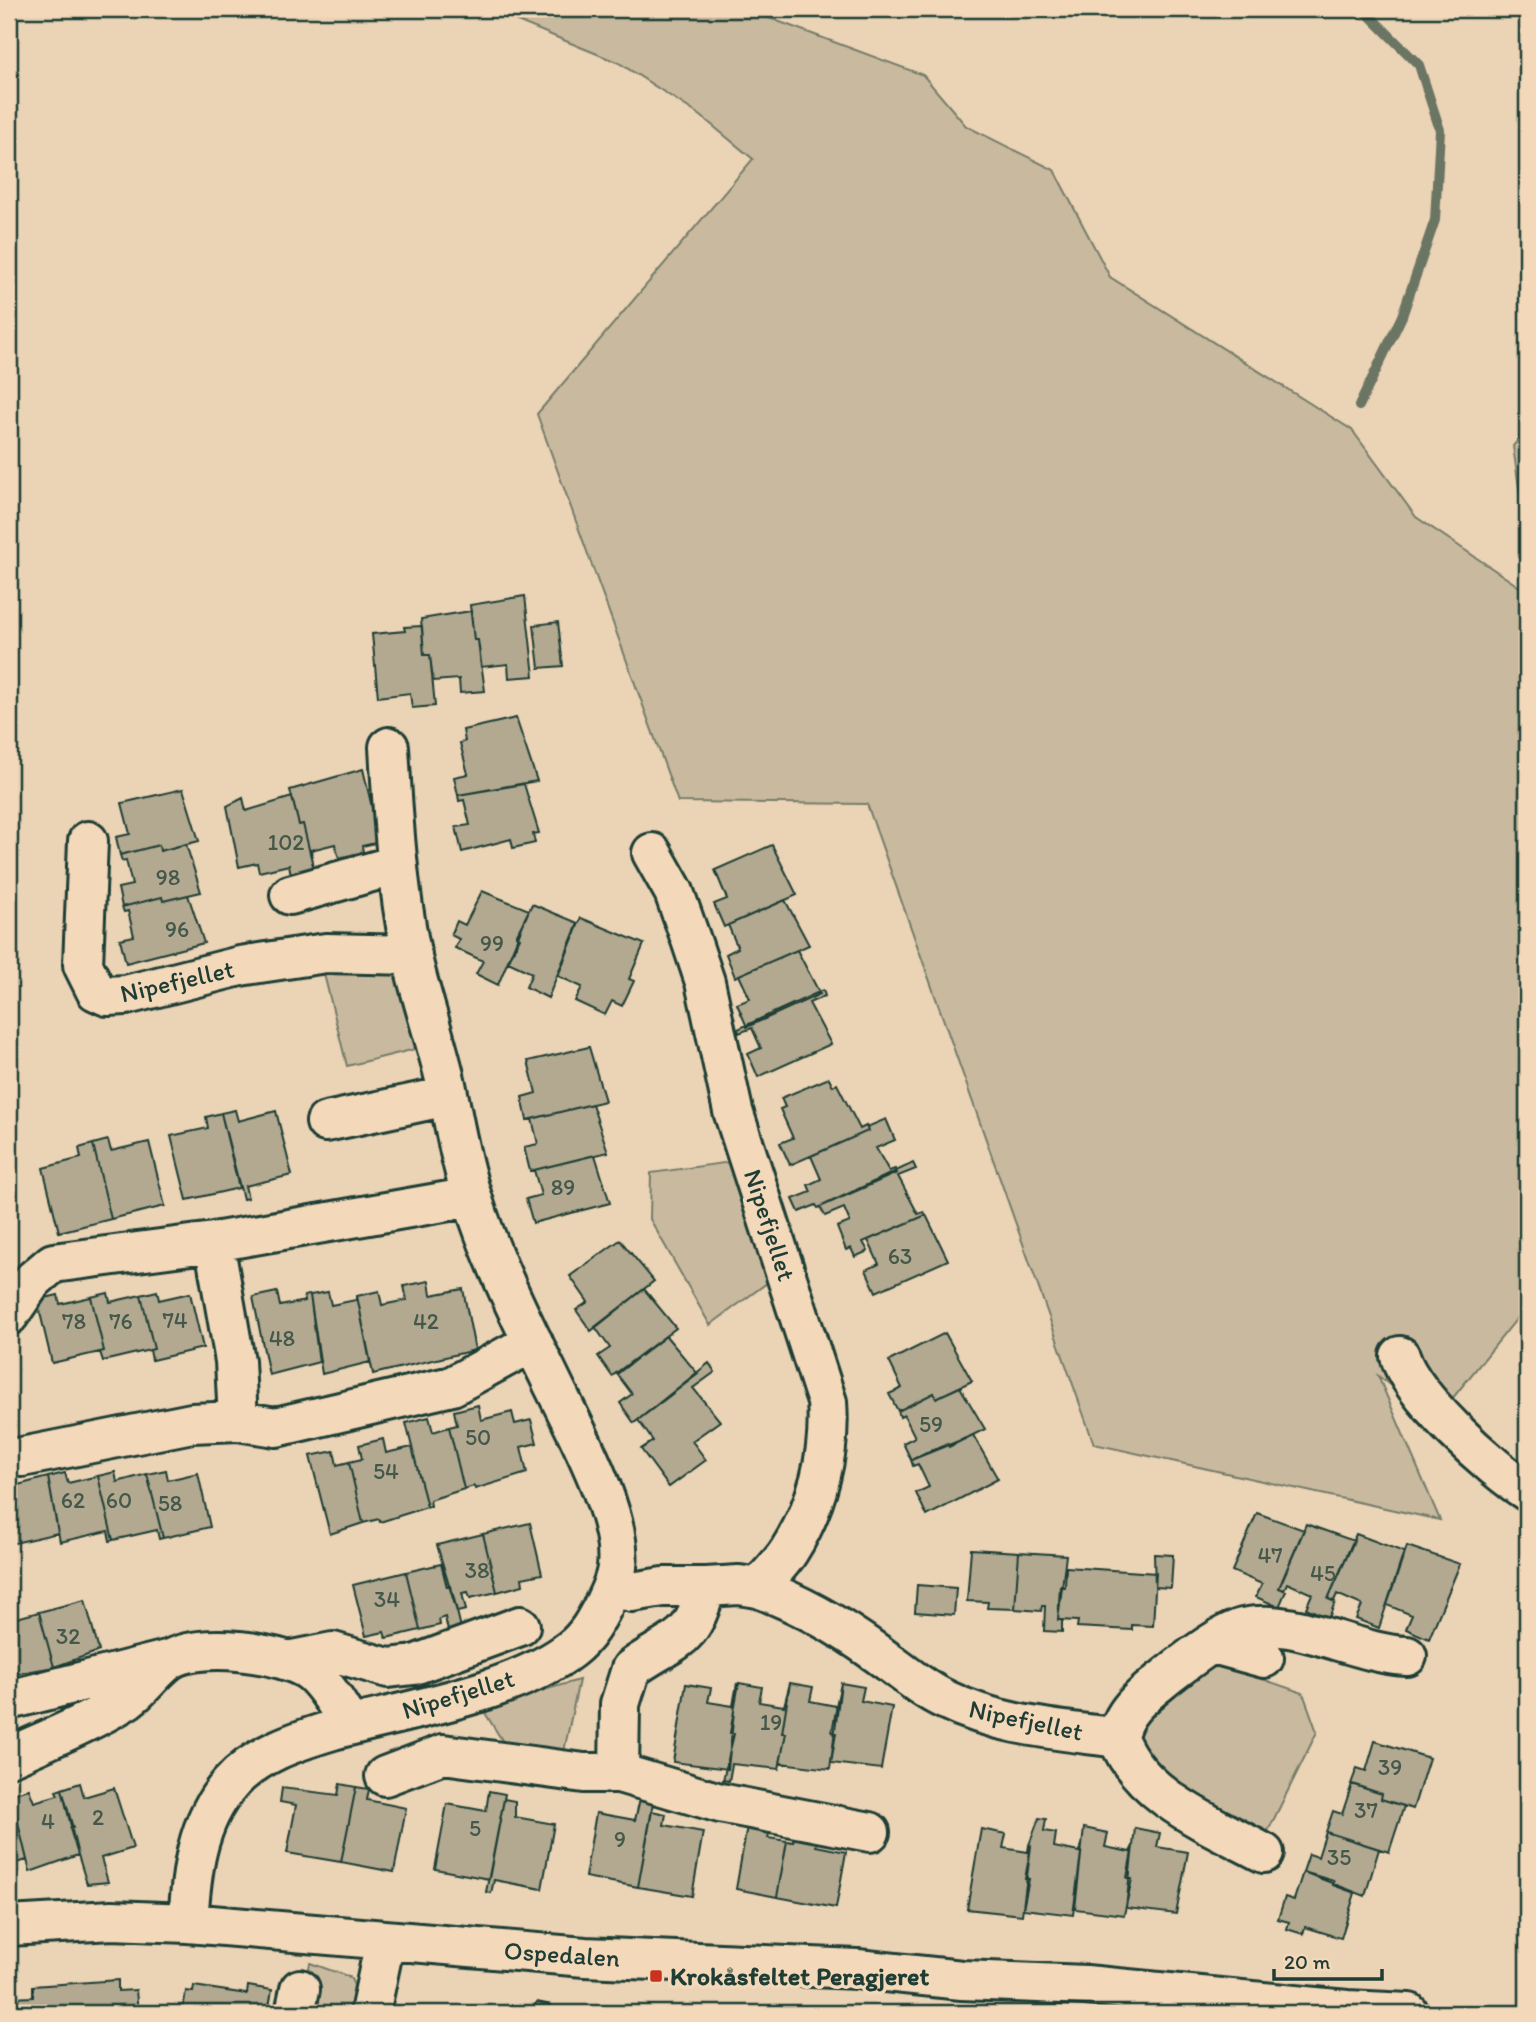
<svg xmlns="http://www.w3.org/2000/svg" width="1536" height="2022" viewBox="0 0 1536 2022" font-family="Itim,sans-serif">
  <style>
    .green { fill: #c9ba9f; stroke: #747c6a; stroke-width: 2 }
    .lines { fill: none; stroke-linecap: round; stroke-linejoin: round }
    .stream { stroke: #6a7464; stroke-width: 10 }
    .building { fill: #b2a990; stroke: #1f3d34; stroke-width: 2 }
    .minor-casing { stroke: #1f3d34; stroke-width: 44 }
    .minor { stroke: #f3d9ba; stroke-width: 38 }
    .poi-dot { fill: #c8321e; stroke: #f3d9ba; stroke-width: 2.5 }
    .labels { text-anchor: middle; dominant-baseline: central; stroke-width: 7; stroke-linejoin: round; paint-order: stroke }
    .number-label { font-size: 23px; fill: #44584b }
    .street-label { font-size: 26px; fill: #1f3d34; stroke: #f3d9ba }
    .poi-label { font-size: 26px; font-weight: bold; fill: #1f3d34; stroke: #f3d9ba; text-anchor: start }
  </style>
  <rect width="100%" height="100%" fill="#ebd3b5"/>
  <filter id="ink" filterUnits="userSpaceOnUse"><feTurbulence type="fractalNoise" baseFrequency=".0143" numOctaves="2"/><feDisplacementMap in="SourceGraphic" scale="14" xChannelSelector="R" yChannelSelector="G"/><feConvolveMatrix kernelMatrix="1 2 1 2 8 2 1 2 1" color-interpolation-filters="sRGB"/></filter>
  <g filter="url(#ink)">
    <path class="green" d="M488,9H745L923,75L966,126L1054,170L1110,277L1352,430L1416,517L1527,592V1306L1435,1420L1378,1376L1440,1520L1094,1444L867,804L678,802L537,414L753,159L701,116L619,63Z
      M1527,429V544L1513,446Z
      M322,966L388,967L407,978L423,1047L347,1066Z
      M745,1160L782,1272L710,1325L650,1219L651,1173Z
      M1221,1665L1303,1693L1317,1732L1265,1837L1163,1781L1134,1730L1187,1677Z
      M579,1680L562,1761L510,1753L482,1708Z
      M310,1963L350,1977L354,1985L350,2013H300Z"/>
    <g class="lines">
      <path class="stream" d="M1359,406L1402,316L1435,220L1440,130L1419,65L1363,9"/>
    </g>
    <path class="building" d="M525,596L534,676L509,678L508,664L481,667L478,640H474L470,605Z
      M471,611L474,640H478L485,691L460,693L459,679L433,681L430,655H424L421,619Z
      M558,622L563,666L539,668L534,625Z
      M422,626L424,655H430L435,706L412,708L410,693L378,697L372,634L405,631L404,627Z
      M516,718L537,781L458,795L454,777L468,774L460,743L465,741L463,730Z
      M363,769L380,842L362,846L363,852L339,858L335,844L311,850L315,874L303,824L299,825L290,790Z
      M524,784L539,833L533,834L535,843L513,848L511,839L462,852L456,827L470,825L464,800L459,801L458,795Z
      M183,789L199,841L160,851L159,845L120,855L116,837L130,834L122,803Z
      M292,797L299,825L303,824L315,874L292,879L289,865L259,872L257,863L239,867L227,806L243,798L246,811Z
      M186,844L201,892L163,901L162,897L122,907L118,888L132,885L126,860L122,861L120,855L159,845L160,851Z
      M772,845L797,895L724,927L714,904L727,899L715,870Z
      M482,891L529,910L498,985L476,974L483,961L455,948L459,939L451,935L457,921L465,925Z
      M188,895L204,943L126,963L120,939L134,936L128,911L124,912L122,907L162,897L163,901Z
      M785,900L809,945L735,977L726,954L738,948L728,925Z
      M532,904L578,923L548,998L526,987L532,973L508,962L520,938L516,936Z
      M581,918L644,944L629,979L634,981L622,1006L612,1001L605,1015L575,1001L582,987L558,976Z
      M797,950L820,994L747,1027L737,1004L750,999L739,975Z
      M823,990L825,996L809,1003L831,1044L758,1077L748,1054L761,1048L752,1028L739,1033L738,1029Z
      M589,1047L605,1101L527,1120L522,1097L536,1093L528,1061Z
      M829,1078L833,1086L837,1084L860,1129L866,1126L868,1131L790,1165L780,1143L793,1138L780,1109L785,1107L781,1098Z
      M592,1104L608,1152L530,1171L524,1147L538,1144L532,1119Z
      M235,1110L238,1121L276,1111L292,1175L245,1186L248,1198L243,1199L221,1113Z
      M221,1113L239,1188L187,1200L171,1136L208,1128L206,1117Z
      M886,1119L895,1140L876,1148L889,1171L895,1169L897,1173L818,1208L816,1205L799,1212L793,1199L811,1192L808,1185L821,1179L811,1156L868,1131L867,1127Z
      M108,1140L111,1151L149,1142L165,1206L111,1219L93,1144Z
      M93,1144L111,1219L59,1232L43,1168L81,1158L79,1148Z
      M595,1155L610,1203L533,1223L526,1199L541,1195L534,1170Z
      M913,1163L916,1169L898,1176L918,1214L924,1212L926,1215L863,1242L868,1251L855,1257L851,1248L846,1250L837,1227L850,1222L844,1208L825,1216L820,1207Z
      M926,1215L948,1260L876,1292L866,1270L879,1264L868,1240Z
      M620,1240L654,1281L591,1331L576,1310L588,1302L570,1276Z
      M429,1281L431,1295L463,1289L475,1350L373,1374L357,1296L379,1291L382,1305L407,1300L404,1286Z
      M644,1289L676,1328L612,1376L598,1356L610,1348L595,1327Z
      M157,1291L159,1300L190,1293L203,1348L152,1360L150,1350L154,1349L141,1295Z
      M277,1292L280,1306L305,1301L304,1296L310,1295L319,1362L269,1375L253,1297Z
      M328,1292L331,1305L356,1300L357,1296L370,1362L322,1374L310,1295Z
      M108,1293L110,1302L141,1295L154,1349L103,1361L100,1352L104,1351L91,1297Z
      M58,1295L60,1304L91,1297L104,1351L52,1363L37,1300Z
      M945,1333L972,1381L936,1398L934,1393L898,1411L889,1394L902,1388L889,1361Z
      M666,1336L698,1374L634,1423L620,1403L632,1394L617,1374Z
      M709,1363L715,1372L693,1388L720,1421L692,1441L706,1460L669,1487L641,1449L653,1441L638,1420Z
      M960,1387L985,1429L949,1447L947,1443L911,1460L903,1443L915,1437L904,1415L900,1417L898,1411L934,1393L936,1398Z
      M478,1405L481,1420L512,1412L515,1424L531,1420L537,1443L521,1447L527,1473L475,1489L474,1486L464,1489L449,1427L457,1425L454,1411Z
      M429,1417L433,1432L449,1427L464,1489L430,1500L431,1506L427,1507L406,1423Z
      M973,1435L998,1479L927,1516L916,1493L929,1487L918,1464L913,1466L911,1460Z
      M383,1439L386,1453L412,1447L427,1507L380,1522L379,1519L363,1523L349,1462L362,1459L359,1445Z
      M334,1451L337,1465L349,1462L363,1523L330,1534L310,1456Z
      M166,1470L168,1480L198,1473L210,1527L163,1538L147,1474Z
      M115,1472L117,1482L147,1474L163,1538L159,1539L157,1530L113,1540L98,1476Z
      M65,1473L68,1483L98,1476L113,1540L110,1541L108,1531L60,1542L48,1477Z
      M16,1475L18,1485L48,1477L58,1533L10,1544L9,1477Z
      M1257,1513L1304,1530L1279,1588L1286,1591L1279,1607L1256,1597L1262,1584L1232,1571Z
      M530,1523L542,1574L522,1578L523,1585L497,1592L483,1534Z
      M1306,1524L1354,1541L1328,1599L1335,1602L1329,1618L1306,1608L1312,1594L1287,1583L1284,1590L1279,1588Z
      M483,1534L497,1592L470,1598L468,1592L462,1593L466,1610L457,1612L437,1545Z
      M1356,1534L1404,1552L1379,1628L1356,1619L1362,1605L1337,1594L1334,1601L1328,1599Z
      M1407,1546L1460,1564L1429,1639L1406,1629L1412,1615L1387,1605Z
      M971,1549L1019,1552L1015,1609L987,1608L988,1602L967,1601Z
      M1019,1552L1066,1555L1058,1620H1062V1632L1044,1631L1045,1606H1042L1041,1611L1015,1609Z
      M1154,1554L1173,1555L1171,1588L1155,1587Z
      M441,1564L447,1587L451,1586L461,1628L448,1631L445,1617L439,1619L440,1625L420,1630L406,1572Z
      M1066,1567L1156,1573L1153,1626L1132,1625V1630L1077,1627L1078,1621L1058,1620L1060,1586L1065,1587Z
      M406,1572L420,1630L386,1638L384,1632L366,1636L353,1585Z
      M917,1585L956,1588L954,1615L915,1612Z
      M85,1600L99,1651L54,1667L39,1612Z
      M39,1612L54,1667L9,1675V1620Z
      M737,1683L728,1769L673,1762L686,1684L711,1688L708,1702L733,1706Z
      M739,1683L762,1687L759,1702L784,1706L790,1683L782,1733H786L779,1769L732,1764L729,1781L723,1780L734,1734L730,1733Z
      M790,1683L813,1687L810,1701L836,1706L841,1683L830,1769L780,1763L786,1733H782Z
      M841,1683L864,1687L861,1701L892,1707L881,1769L831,1763L836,1733L832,1732Z
      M1375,1741L1429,1758L1413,1809L1381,1799L1382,1794L1351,1784L1357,1768L1366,1771Z
      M80,1783L84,1797L114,1788L133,1848L101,1858L108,1882L87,1884L70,1829L73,1828L62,1789Z
      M340,1784L356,1787L341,1862L287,1853L296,1805L280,1802L282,1788L338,1795Z
      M1352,1784L1382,1794L1381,1799L1404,1806L1389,1852L1326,1832L1333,1811L1342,1814Z
      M356,1787L369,1789L367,1800L406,1808L394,1872L341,1862Z
      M29,1789L34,1802L58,1795L56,1791L62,1789L78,1855L30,1872L11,1794Z
      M642,1790L655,1792L638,1887L585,1877L596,1813L635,1820Z
      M489,1791L505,1794L489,1879L435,1869L447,1804L486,1811Z
      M11,1794L27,1860L9,1865V1795Z
      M504,1799L515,1801V1817L554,1824L542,1889L494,1880L491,1893L486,1892Z
      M652,1811L666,1814L664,1825L703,1832L692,1896L638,1887Z
      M1039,1818L1046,1819L1044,1831L1056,1833L1054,1847L1079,1852L1082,1845L1073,1915L1023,1909L1029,1879H1025L1031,1846L1029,1845Z
      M747,1826L770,1830L768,1838L787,1841L777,1897L736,1889Z
      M1084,1828L1108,1833L1105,1847L1130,1852L1133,1846L1127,1878L1132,1879L1124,1915L1075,1909Z
      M1135,1828L1160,1833L1157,1847L1188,1852L1176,1914L1126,1908Z
      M981,1829L1006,1834L1003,1848L1028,1852L1029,1845L1031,1846L1022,1915L967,1909Z
      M1326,1832L1379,1849L1365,1896L1303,1872L1309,1854L1318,1857Z
      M795,1834L818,1838L816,1846L846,1852L836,1908L777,1897L787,1841L793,1842Z
      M1303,1872L1334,1881L1333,1885L1355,1893L1341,1938L1305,1927L1303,1934L1287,1929L1289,1922L1278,1919L1285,1897L1294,1900Z
      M118,1980V1991L136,1990L138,2013H12L11,1998L33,1997V1986Z
      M194,1986L247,1994L248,1986L272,1990L268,2013H189L190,2010L183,2009L186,1991L193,1992Z
      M537,2002L551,2005L555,2013H529Z"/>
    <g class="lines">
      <defs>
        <path id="minor" d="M88,841L83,965L96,991L107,996L126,995L240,966L326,953L412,955
          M652,853L674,892L691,940L705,982L733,1111L827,1402C831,1453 817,1507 789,1551C781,1564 768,1576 758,1588L739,1585L706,1587
          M290,895L396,865
          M326,1122L448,1096
          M214,1242L235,1361L238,1421
          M9,1315L33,1280L53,1263L214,1242L472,1197
          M1400,1356C1410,1395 1492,1469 1527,1491
          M22,1457L192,1423L238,1421L276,1427L452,1386L533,1342
          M612,1587L632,1592L663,1587H706C691,1646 675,1637 631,1669L620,1704L619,1773L720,1803L870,1832
          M758,1588C801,1604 838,1625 875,1652C898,1668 920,1688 946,1700C999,1726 1060,1730 1118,1738C1140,1797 1212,1825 1264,1853
          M1213,1644L1264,1658
          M288,1661L333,1652L388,1668L414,1665L520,1626
          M9,1700L167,1660
          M1118,1738C1121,1711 1145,1694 1166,1677C1185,1662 1220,1634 1243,1628C1293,1616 1355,1654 1407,1656
          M9,1757C46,1740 85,1725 120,1704C140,1693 151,1674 168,1661C196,1640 287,1652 312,1673C328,1687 339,1708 350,1725
          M385,1776L443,1754L584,1773H619
          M188,1923C191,1875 196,1822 230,1784C256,1754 296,1741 333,1730C402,1711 515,1693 571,1649C587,1637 596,1620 605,1602C610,1591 616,1579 617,1567C623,1515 574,1428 551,1380C522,1320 492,1261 472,1197C459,1158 453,1115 444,1075C434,1034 420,994 411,953C397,885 393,817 389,747
          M9,1926L112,1920L188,1923L585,1957L857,1969L962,1980L1086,1985L1347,2010L1409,2013
          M295,2013L300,1989
          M370,2013L385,1941"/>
      </defs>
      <use href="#minor" class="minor-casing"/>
      <use href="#minor" class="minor"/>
    </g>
  </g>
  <rect class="poi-dot" x="649" y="1969" width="14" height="14" rx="3.5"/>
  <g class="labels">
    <g class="number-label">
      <text x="286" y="842">102</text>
      <text x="168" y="877">98</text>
      <text x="177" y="929">96</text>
      <text x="492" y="943">99</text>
      <text x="563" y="1187">89</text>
      <text x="900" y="1256">63</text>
      <text x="175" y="1320">74</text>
      <text x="74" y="1321">78</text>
      <text x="121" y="1321">76</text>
      <text x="426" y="1321">42</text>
      <text x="282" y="1338">48</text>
      <text x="931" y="1424">59</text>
      <text x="478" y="1437">50</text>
      <text x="386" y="1471">54</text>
      <text x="73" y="1500">62</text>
      <text x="119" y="1500">60</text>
      <text x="170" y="1503">58</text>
      <text x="1270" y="1555">47</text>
      <text x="477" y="1570">38</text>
      <text x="1323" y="1573">45</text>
      <text x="387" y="1599">34</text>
      <text x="68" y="1636">32</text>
      <text x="771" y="1722">19</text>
      <text x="1390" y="1767">39</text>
      <text x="1366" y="1810">37</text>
      <text x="98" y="1817">2</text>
      <text x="48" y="1821">4</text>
      <text x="475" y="1828">5</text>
      <text x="620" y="1839">9</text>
      <text x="1339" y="1857">35</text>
    </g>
    <g class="street-label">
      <text transform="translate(177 981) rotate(-13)">Nipefjellet</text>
      <text transform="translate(770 1225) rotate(72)">Nipefjellet</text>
      <text transform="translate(458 1694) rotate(-17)">Nipefjellet</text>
      <text transform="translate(1026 1720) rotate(12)">Nipefjellet</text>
      <text transform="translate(562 1954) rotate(4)">Ospedalen</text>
    </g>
    <g class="poi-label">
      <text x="670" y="1976">Krokåsfeltet Peragjeret</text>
    </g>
  </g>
  <rect width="1536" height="2022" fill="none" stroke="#f3d9ba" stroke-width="35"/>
  <rect x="18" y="18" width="1501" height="1987" fill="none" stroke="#1f3d34" stroke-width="2.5" filter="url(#ink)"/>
  <path d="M1274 1969v10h108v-10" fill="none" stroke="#1f3d34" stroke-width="3.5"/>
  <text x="1284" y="1969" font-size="21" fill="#1f3d34" stroke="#f3d9ba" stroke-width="5" paint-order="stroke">20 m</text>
</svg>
